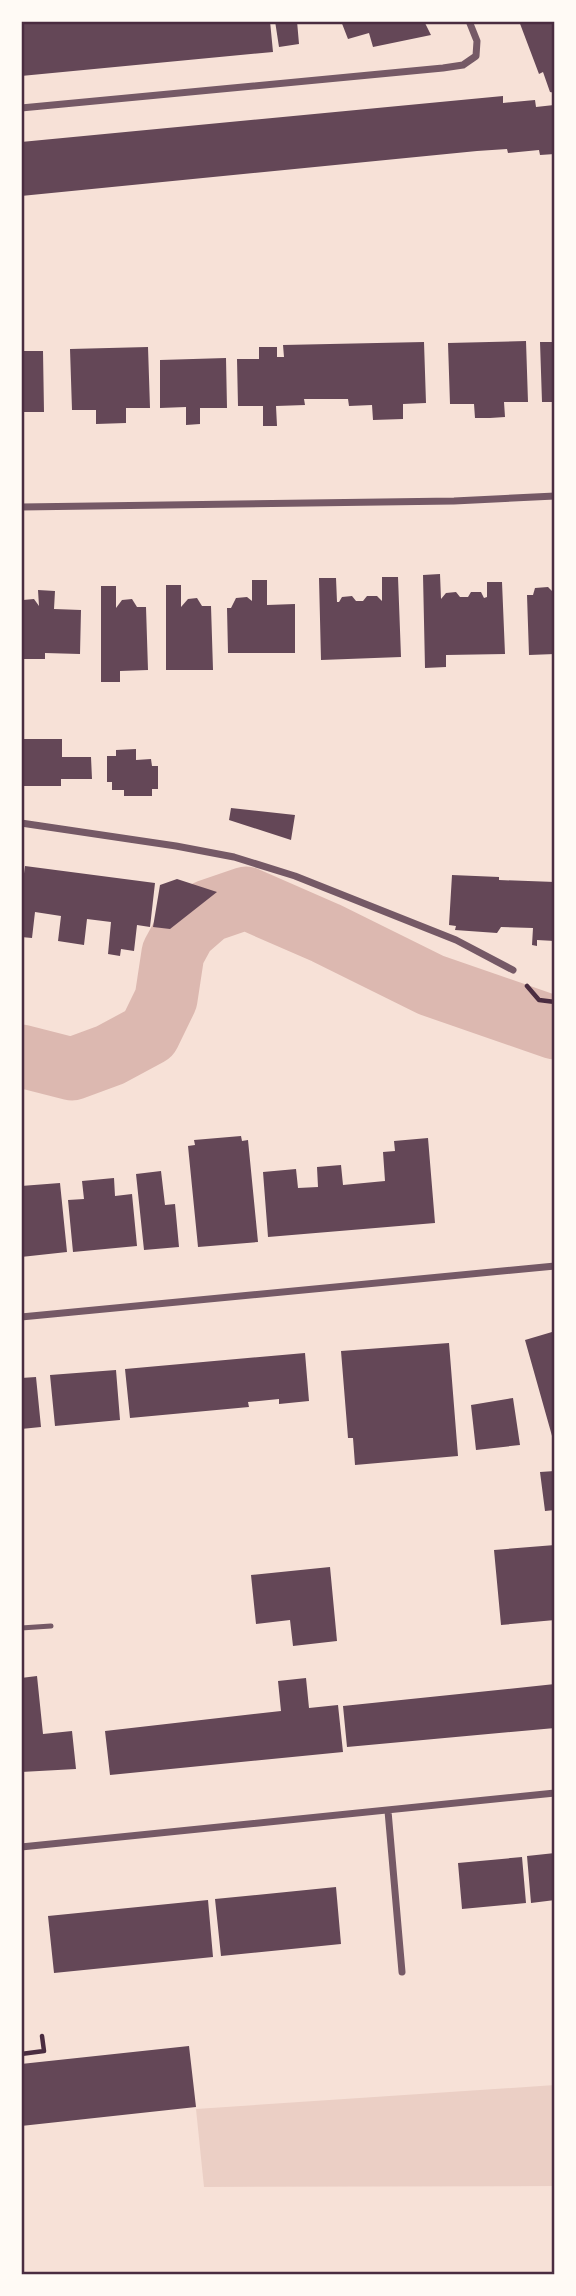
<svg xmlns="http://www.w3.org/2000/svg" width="576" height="2296" viewBox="0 0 576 2296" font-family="Ubuntu,sans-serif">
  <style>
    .green { fill: #ebcfc5 }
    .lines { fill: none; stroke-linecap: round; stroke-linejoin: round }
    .river { stroke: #dcb8b0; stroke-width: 63 }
    .building { fill: #644757 }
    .path { stroke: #4a2c40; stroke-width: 4.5 }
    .service { stroke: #755966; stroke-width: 5 }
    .minor { stroke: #755966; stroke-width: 7 }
    .neatline { fill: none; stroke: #4a2c40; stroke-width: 2.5 }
  </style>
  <rect width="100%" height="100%" fill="#f7e1d7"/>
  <path class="green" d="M555,2085V2186L204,2187L196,2109Z"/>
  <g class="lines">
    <path class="river" d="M21,1056L72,1069L110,1055L149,1034L166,999L173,953L185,931L208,911L246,898L326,933L431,985L555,1028"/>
  </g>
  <path class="building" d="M37,21H270L273,52L21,76V23Z
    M275,21H297L299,44L279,47Z
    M341,21H424L431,35L373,47L369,33L348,39Z
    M519,21H555V93L550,92L543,72L539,74Z
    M503,96V103L535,100L536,107L554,105L555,154L540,155L539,150L508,153L507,149L477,151L21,196V142Z
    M526,341L528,402H504L505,417L490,418H475L474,404H450L448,343Z
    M424,342L426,403L403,404V419L373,420L372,405L349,406L348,399H304L305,405L276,406L277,426H263V406H238L237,359H259V347H277V357H284L283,345Z
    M540,342H555V402H542Z
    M148,347L150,408H126V423L96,424V410H72L70,349Z
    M21,351H43L44,412H21Z
    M226,358L227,408H200V424L186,425V407L160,408V360Z
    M440,574L441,599L446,593L456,592L460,597H468L471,592H481L484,598L487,597V582H502L505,654L446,655V667L425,668L423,575Z
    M382,577H398L401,657L321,660L319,578H336L337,602H339L342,597L352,596L356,601H363L367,596H377L382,601Z
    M252,580H267V605L295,604V653H228L227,608H231L236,598L247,597L252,601Z
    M166,585H181V607L188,599L197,598L202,606H211L213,670H166Z
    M101,586H116V608L122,600L132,599L137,607H146L148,670L120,671V682H101Z
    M548,587L555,594V654L529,655L527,595H533L535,588Z
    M38,590L55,591L54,609L81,610L80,654L45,653V659H21V604L23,600L34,599L39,606Z
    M21,739H62V757H91L92,779H61V786H21Z
    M136,749V760L151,759L152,766H158V789H152V796H124V790H112V782H107V756H116V750Z
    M231,808L295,815L291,840L229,820Z
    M25,866L155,883L150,927L137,925L134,951L121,949L120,956L108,954L111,922L87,919L84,945L58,941L61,916L35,912L32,938L21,937V896Z
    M452,875L499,877V880L555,882V941L537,940V946L532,945L533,928L501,927L497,933L455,930L456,926L449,925Z
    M177,879L217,892L170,929L153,927L160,885Z
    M241,1136L242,1141L248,1140L258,1242L198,1247L188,1146L195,1145L194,1140Z
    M428,1138L435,1223L268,1237L263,1172L296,1169L298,1188L318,1187L317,1167L341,1165L343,1185L385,1181L383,1152L395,1151L394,1141Z
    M161,1171L165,1205L175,1204L179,1247L144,1250L136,1174Z
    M114,1178L115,1196L132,1194L137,1246L73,1252L68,1200L84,1199L82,1181Z
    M60,1183L67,1252L21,1257V1186Z
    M552,1332L553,1336L555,1335L554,1443L525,1340Z
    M449,1343L458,1456L355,1465L353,1438H348L341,1351Z
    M305,1353L309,1401L279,1404V1399L248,1402L249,1407L130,1418L125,1369Z
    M116,1370L120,1420L55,1426L50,1375Z
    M36,1377L41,1427L21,1429V1378Z
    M513,1398L520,1445L476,1450L471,1405Z
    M555,1471V1510L545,1511L540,1472Z
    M555,1545V1620L501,1625L494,1550Z
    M330,1567L337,1641L293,1646L290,1620L256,1624L251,1575Z
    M37,1676L43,1734L72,1731L76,1769L21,1772V1678Z
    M306,1678L309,1708L338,1705L343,1752L110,1775L105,1731L281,1711L278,1681Z
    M555,1684V1728L347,1747L343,1706Z
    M555,1853V1900L531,1903L527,1856Z
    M522,1857L526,1903L462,1909L458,1863Z
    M336,1887L341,1944L221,1956L215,1899Z
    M208,1900L213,1957L54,1973L48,1916Z
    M189,2046L196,2107L21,2126V2064Z"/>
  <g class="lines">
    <path class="path" d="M527,986L539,1000L555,1002
      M21,2054L44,2051L42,2036"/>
    <path class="service" d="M21,1628L51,1626"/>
    <path class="minor" d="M21,108L443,68L463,65L476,56L477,41L469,21
      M21,507L454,501L555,496
      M21,823L176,846L234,857L295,876L456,940L513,970
      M21,1317L555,1266
      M388,1811L402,1972
      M21,1847L555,1793"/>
  </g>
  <rect width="576" height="2296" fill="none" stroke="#fffaf5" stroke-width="46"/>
  <rect x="23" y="23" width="530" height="2250" class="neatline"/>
</svg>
